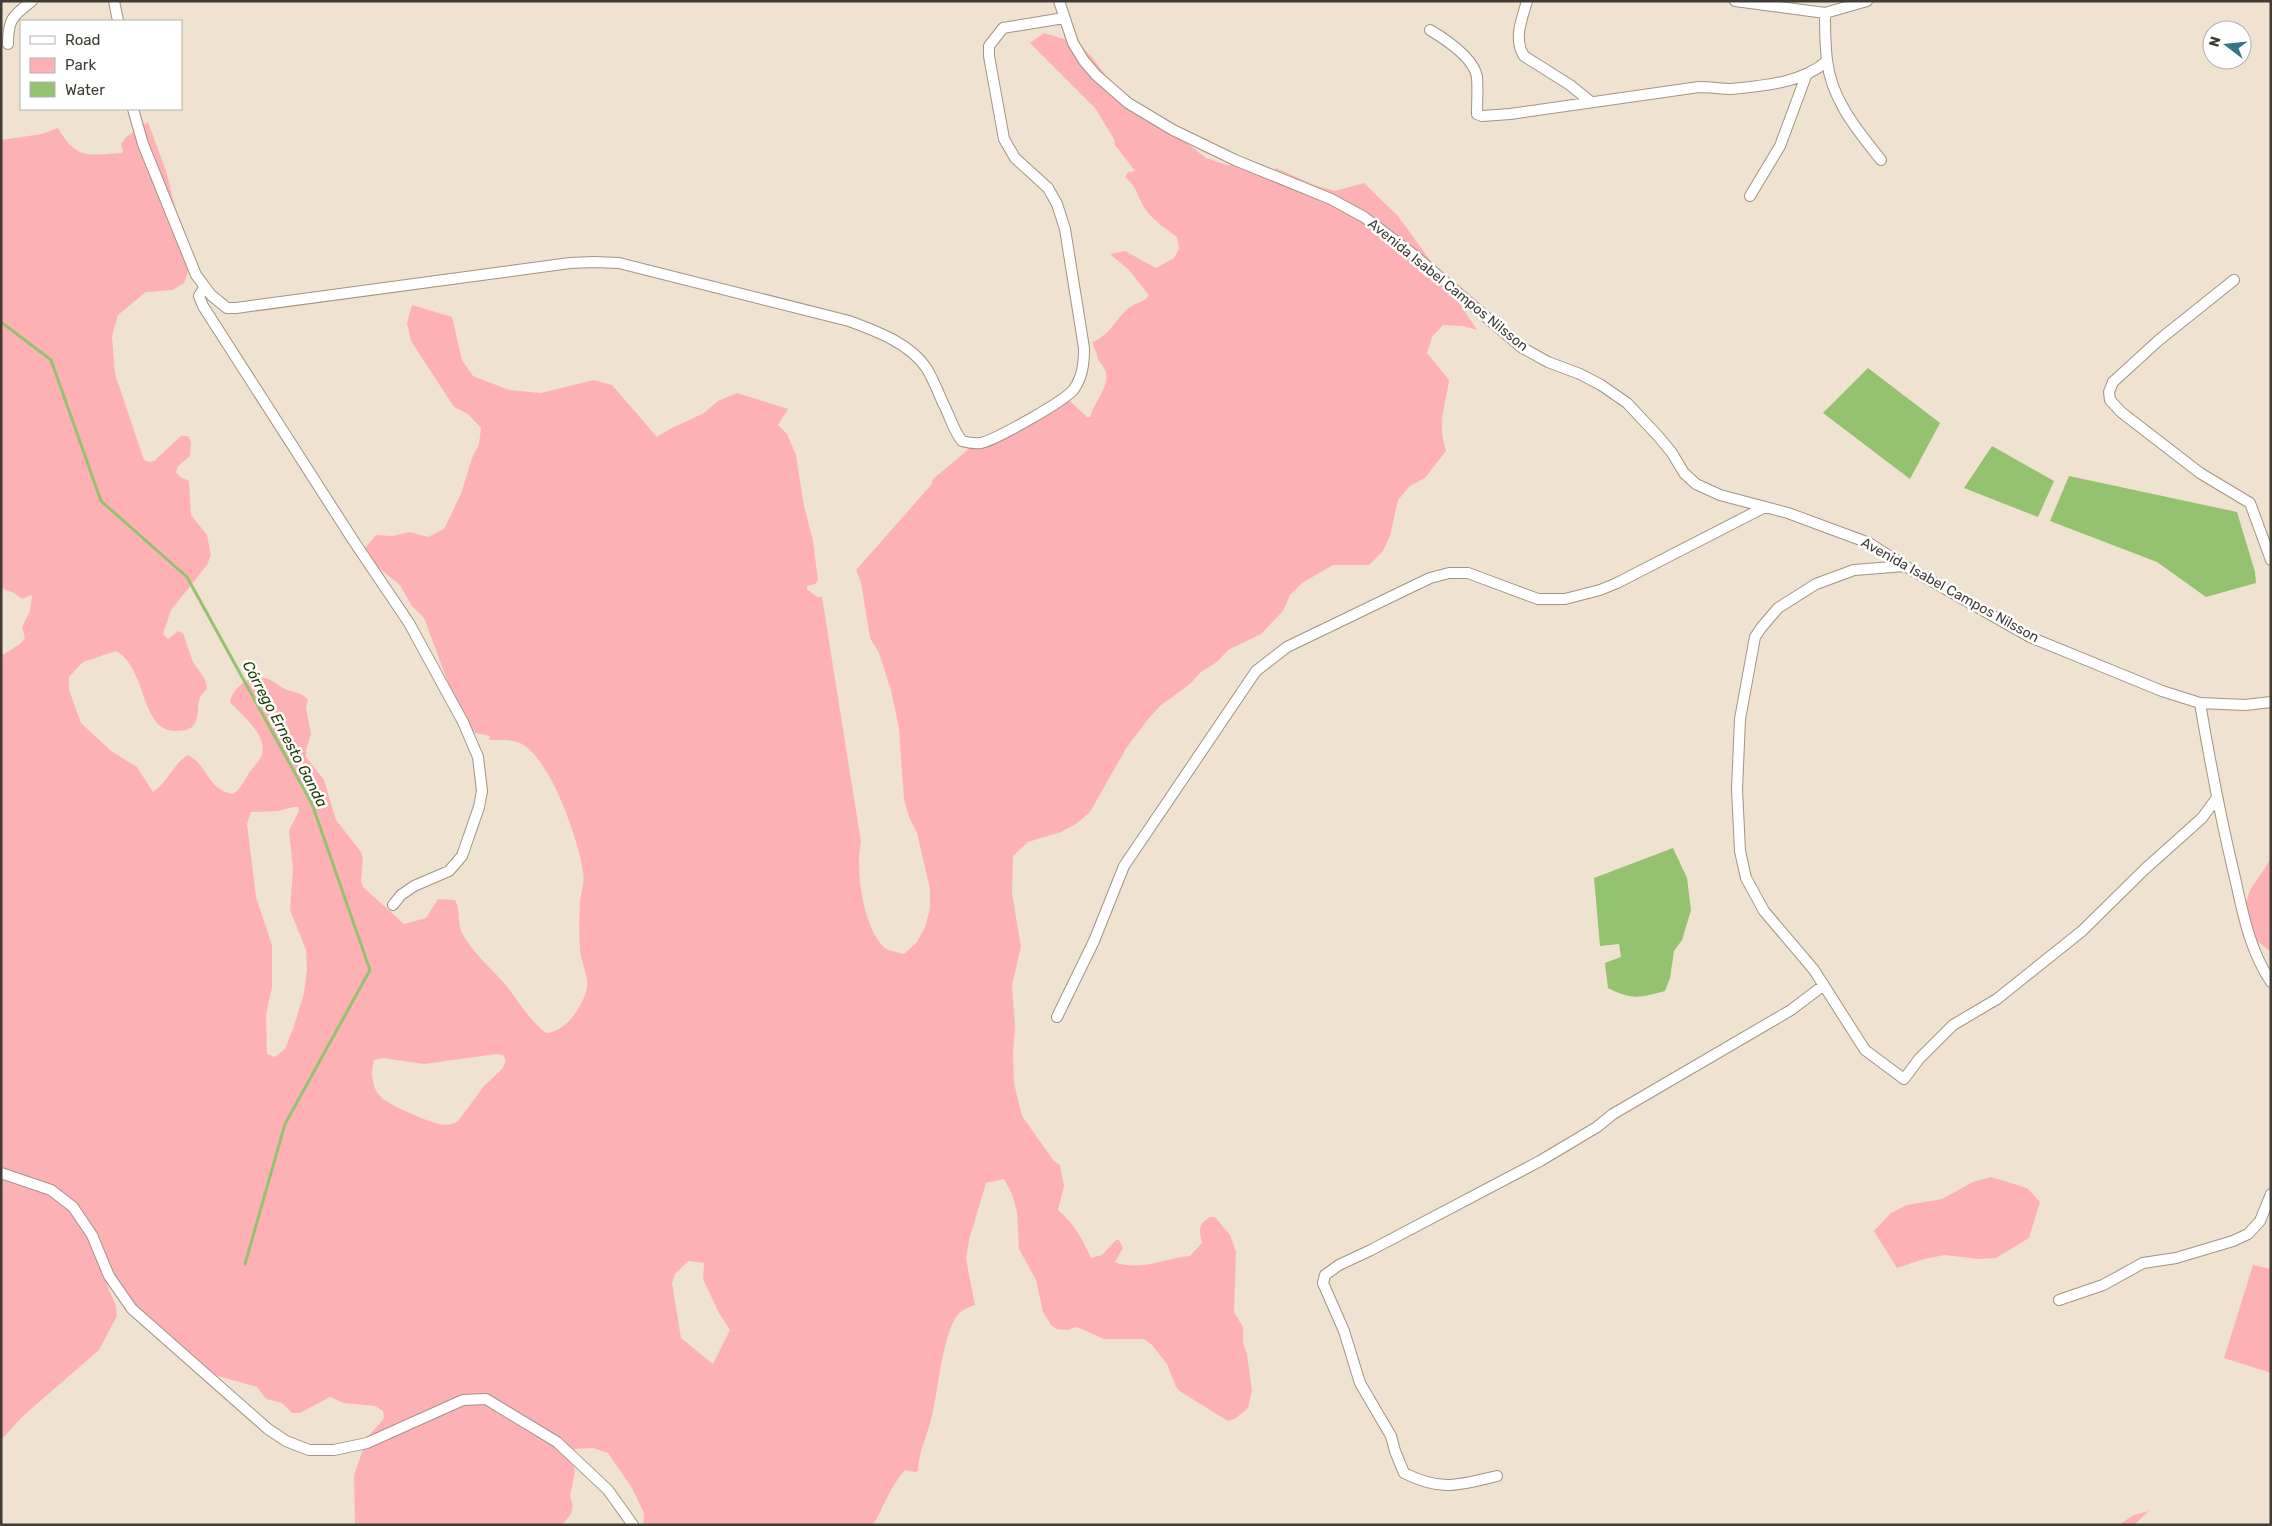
<svg xmlns="http://www.w3.org/2000/svg" width="2272" height="1526" viewBox="0 0 2272 1526" font-family="Rubik,sans-serif">
  <style>
    .green { fill: #feb1b5; fill-rule: evenodd }
    .water { fill: #94c26f }
    .lines { fill: none; stroke-linecap: round; stroke-linejoin: round }
    .stream { stroke: #94c26f; stroke-width: 3 }
    .street-casing { stroke: #a19483; stroke-width: 12 }
    .street { stroke: #fff; stroke-width: 10 }
    .labels { text-anchor: middle; dominant-baseline: central; stroke-width: 5; stroke-linejoin: round; paint-order: stroke }
    .street-label { font-size: 14px; fill: #403b34; stroke: #fff }
    .water-label { font-size: 15px; font-style: italic; fill: #1f3b00; stroke: #fff }
  </style>
  <rect width="100%" height="100%" fill="#f0e2d0"/>
  <path class="green" d="M1044,33L1077,43L1091,56L1113,85L1206,158L1227,165L1259,166L1269,177L1276,168L1314,185L1335,191L1364,183L1398,216L1440,274L1477,330L1463,326L1443,325L1432,337L1427,353L1449,380C1445,409 1437,421 1446,451L1425,478L1410,486L1398,500L1390,536L1383,551L1369,565H1333L1302,583L1290,595L1283,611L1261,634L1228,650L1217,662L1201,672L1190,684L1160,706L1149,718L1127,747L1090,812L1076,824L1061,832L1028,842L1013,856L1012,893L1021,947L1012,985L1015,1027L1013,1052L1014,1083L1022,1116L1054,1161L1060,1165L1064,1186L1058,1210C1074,1223 1083,1240 1091,1258L1102,1255L1116,1240H1119L1123,1248L1115,1262C1139,1272 1166,1258 1190,1256L1202,1243C1199,1230 1198,1224 1210,1217H1215L1230,1235L1236,1252L1234,1312L1243,1327V1343L1247,1354L1252,1391L1248,1408L1236,1418L1228,1421L1181,1392L1176,1387L1167,1364L1152,1345L1144,1339H1104L1077,1327L1067,1330L1056,1329L1051,1325L1043,1312L1036,1280L1019,1249L1017,1212L1012,1194L1004,1179L986,1183L969,1240L966,1259L975,1305C967,1308 961,1310 956,1317C942,1341 939,1384 933,1411C929,1433 919,1448 918,1471L915,1472L905,1470C889,1488 885,1505 873,1525H643L644,1513L632,1488L608,1453L593,1448L575,1449L571,1455L575,1472L570,1496L573,1506L571,1514L562,1525H355L354,1475L367,1438L384,1418L383,1411L375,1406L344,1403L330,1397L300,1413H292L282,1403L266,1399L257,1387L211,1374L154,1336L124,1292L107,1279L106,1283L116,1306L117,1316L99,1350L23,1416L1,1440V656L20,644L25,638L22,627L30,611L32,595L22,599L14,593L1,588V140L42,134L58,128C77,160 87,155 121,153L123,151L121,144L126,137L148,122L166,171L175,207L186,235L185,242L188,272L184,283L173,290L146,292L118,315L112,336L115,374L144,460L149,462L154,461L181,436H188L191,442L190,456L178,466L176,472L180,477L189,481L191,515L207,535L211,555L207,565L171,610L163,634L168,639L178,631L183,633L193,662L205,679L207,688C205,691 201,695 200,698C196,707 201,719 192,727C188,730 182,731 177,731C140,733 148,669 116,651L83,662L69,677V690L81,723L111,751L137,767L153,792C168,782 173,764 188,755C209,766 207,790 233,794C242,788 243,782 249,773C253,767 258,763 261,757C270,736 242,716 230,702C233,687 252,672 268,679C274,681 279,686 285,689C294,693 302,692 308,700L306,708L311,734L306,750V757L324,780L336,820L361,852L363,859L361,881L363,887L404,924L426,918L438,899L455,900C461,911 457,923 462,933C473,953 489,966 504,983C519,1001 528,1019 546,1033C565,1032 580,1010 586,992C591,977 580,963 580,948C579,933 579,917 580,902C581,892 585,882 583,872C579,841 551,760 522,744C513,739 499,740 489,740L490,736L475,733L460,715L424,618L411,605L400,585L374,564L365,548L376,535L392,536L410,532L428,537L444,529L461,494L472,458L479,444L481,428L468,414L454,407L411,341L407,323L412,305L452,317L462,360L473,376L509,390L541,393L594,380L612,385L657,437L670,429L704,413L718,401L737,393L788,409L778,425L787,434L796,455L804,506L813,541L818,580L815,584L807,586V589L817,597H822L861,842C855,869 863,929 885,948C889,951 898,952 904,954L917,942L925,927L930,909V889L917,833L909,817L904,799L899,729L891,690L879,653L870,638L861,582L856,570L931,485L933,479L970,448L1063,400L1070,401L1087,417H1090C1097,394 1118,381 1098,360C1098,353 1093,349 1093,342C1111,334 1115,319 1129,308C1135,303 1145,302 1149,295L1129,270L1110,254L1125,251L1156,268L1174,258L1179,249L1177,237C1165,228 1152,220 1144,207C1136,194 1138,188 1125,177L1128,172L1135,171L1115,145L1114,139L1095,108L1030,43ZM294,807H298L299,811L289,830L293,869L290,910L306,950L307,969L304,993L294,1026L285,1049L275,1057L267,1054L266,1015L272,987V945L256,897L247,824L251,812L278,811ZM497,1054L503,1055L506,1061L502,1069L484,1086L458,1121C453,1124 449,1125 444,1125C430,1123 394,1107 383,1099C372,1091 370,1072 374,1060L383,1058L424,1064ZM688,1261L704,1263L703,1279L719,1313L730,1330L713,1364L681,1338L672,1283L675,1274Z
    M2271,859V952L2256,940L2245,906L2250,890Z
    M1991,1177L2027,1188L2040,1202L2029,1238L1996,1258L1979,1259L1945,1255L1924,1259L1897,1268L1874,1231L1891,1213L1907,1205L1942,1199L1973,1182Z
    M2253,1265L2271,1269V1373L2224,1358Z
    M2149,1511L2134,1525H2118L2134,1515Z"/>
  <path class="water" d="M1868,368L1940,423L1910,479L1823,413Z
    M1992,446L2054,481L2038,517L1964,488Z
    M2069,476L2237,512L2255,572L2256,583L2206,597L2157,562L2050,521Z
    M1673,848L1687,878L1691,910L1682,940L1674,951L1670,978L1665,991C1639,998 1632,1000 1608,988L1605,963L1621,957L1619,944L1600,946L1594,878Z"/>
  <g class="lines">
    <path class="stream" d="M1,322L51,360L101,501L187,577L312,804L370,970L285,1124L245,1264"/>
    <defs>
      <path id="street" d="M114,1L118,21
        M1059,1L1073,43L1084,61L1096,75L1128,103L1173,130L1235,160L1331,199L1364,217L1414,255L1521,347L1548,362L1580,374L1601,385L1627,403L1658,436L1672,453L1684,473L1696,484L1720,495L1788,513L1869,543L1905,566L2030,637L2162,691L2200,703L2245,705L2271,702
        M1527,1C1522,19 1513,39 1524,56L1570,85L1591,102
        M1735,1L1825,13L1867,1
        M1825,13C1825,29 1825,44 1827,60C1831,99 1857,130 1881,160
        M1430,30C1445,39 1474,58 1477,77C1478,89 1477,102 1477,114L1482,116L1510,114L1699,87C1710,87 1721,89 1731,89C1763,86 1802,83 1827,61
        M8,44C8,20 12,16 32,1
        M133,109L143,144L196,275L211,295L227,308H236L570,263L594,262L619,263L849,321C876,331 910,343 927,369C933,379 938,392 943,403C950,416 953,430 962,441C969,443 974,444 981,443C997,439 1065,401 1074,389C1083,376 1084,362 1084,348L1065,229L1057,204L1048,188L1015,158L1004,139L989,56V46L1003,28L1064,18
        M1750,196L1780,146L1806,76
        M2234,280L2159,340L2113,382L2109,392L2110,400L2121,412L2200,473L2250,503L2271,560
        M204,288L199,296L203,306L353,540L409,623L463,722L478,757L482,791L479,807L462,856L449,871L414,886L401,895L393,905
        M1905,566L1854,570L1816,584L1778,608L1761,628L1755,637L1740,719L1737,789L1740,851L1746,878L1764,911L1814,970L1865,1050L1904,1079L1919,1059L1953,1025L1997,999L2082,931L2145,869L2202,818L2216,799
        M2200,703C2210,762 2221,820 2235,878C2243,914 2250,951 2271,982
        M1057,1017L1094,941L1124,866L1256,671L1287,647L1430,578L1449,573H1468L1538,599H1565L1600,590L1617,583L1765,507
        M1,1173L51,1190L73,1207L92,1235L109,1276L132,1309L268,1429L286,1441L309,1450H334L367,1443L463,1400L486,1399L557,1442L608,1490L633,1525
        M2059,1300L2103,1285L2143,1263L2176,1258L2233,1241L2248,1234L2260,1221L2271,1194
        M1497,1476C1459,1485 1442,1492 1404,1473L1395,1451L1391,1436L1360,1383L1344,1331L1323,1283L1325,1275L1339,1265L1371,1250L1540,1161L1597,1127L1613,1114L1791,1010L1824,985"/>
    </defs>
    <use href="#street" class="street-casing"/>
    <use href="#street" class="street"/>
  </g>
  <g class="labels">
    <g class="street-label">
      <text transform="translate(1448 285) rotate(39)">Avenida Isabel Campos Nilsson</text>
      <text transform="translate(1950 590) rotate(29)">Avenida Isabel Campos Nilsson</text>
    </g>
    <g class="water-label">
      <text transform="translate(285 734) rotate(62)">Córrego Ernesto Ganda</text>
    </g>
  </g>
  <rect width="2272" height="1526" fill="none" stroke="#403b34" stroke-width="5"/>
  <rect x="20" y="20" width="162" height="90" fill="#ffffff" stroke="#b3b1ae"/>
  <rect x="30" y="36" width="25" height="8" fill="#ffffff" stroke="#b3b1ae"/>
  <text x="65" y="45" font-size="15" fill="#403b34">Road</text>
  <rect x="30" y="58" width="25" height="15" fill="#feb1b5" stroke="#b3b1ae"/>
  <text x="65" y="70" font-size="15" fill="#403b34">Park</text>
  <rect x="30" y="82" width="25" height="15" fill="#94c26f" stroke="#b3b1ae"/>
  <text x="65" y="95" font-size="15" fill="#403b34">Water</text>
  <g transform="translate(2227 45) rotate(286)"><circle r="24" fill="#ffffff" stroke="#b3b1ae"/>
  <path d="M0-4L9 19L0 12L-9 19Z" fill="#347588"/>
  <text y="-8" font-size="14" font-weight="bold" text-anchor="middle" fill="#403b34">N</text>
  </g>
</svg>
